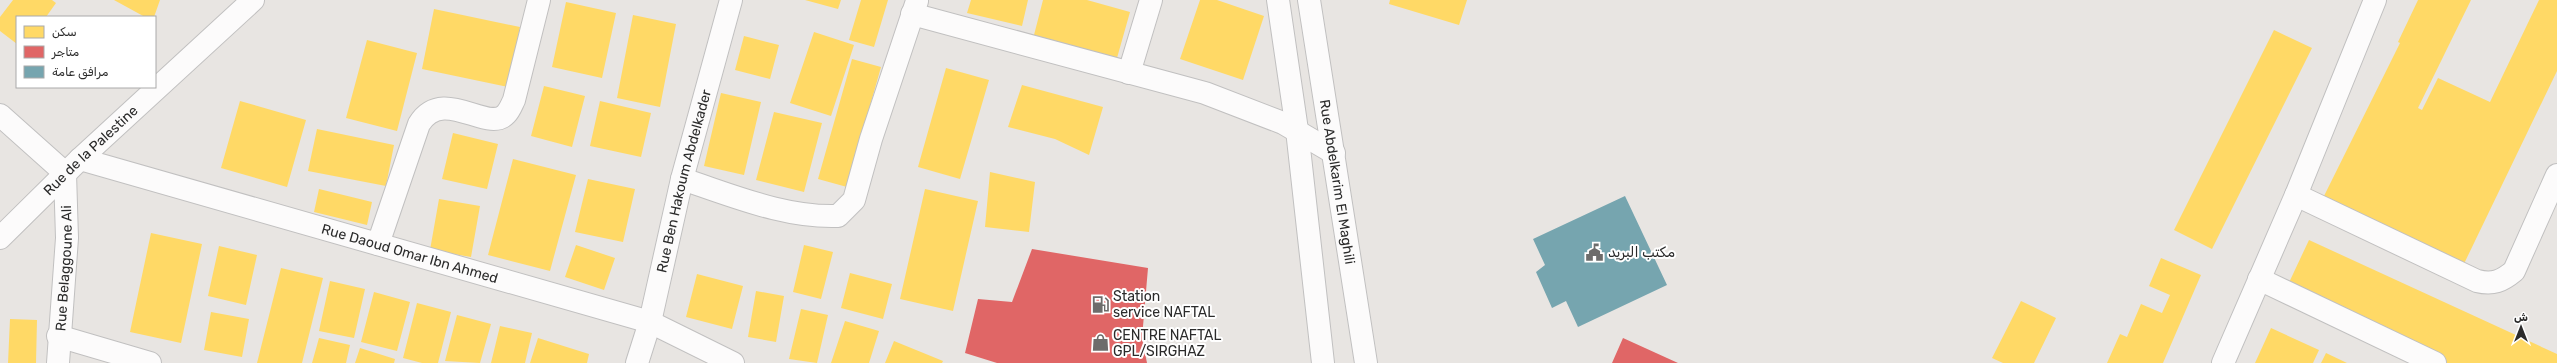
<svg xmlns="http://www.w3.org/2000/svg" width="2557" height="363" viewBox="0 0 2557 363" font-family="Rubik,'Noto Naskh Arabic',sans-serif">
  <style>
    .homes { fill: #ffd966 }
    .shops { fill: #e06666 }
    .public { fill: #76a5af }
    .lines { fill: none; stroke-linecap: round; stroke-linejoin: round }
    .minor-casing { stroke: #c1c0c0; stroke-width: 24 }
    .tertiary-casing { stroke: #c1c0c0; stroke-width: 24 }
    .minor { stroke: #fcfbfb; stroke-width: 22 }
    .tertiary { stroke: #fcfbfb; stroke-width: 22 }
    .labels { text-anchor: middle; dominant-baseline: central; stroke-width: 4; stroke-linejoin: round; paint-order: stroke }
    .street-label { font-size: 14px; fill: #2b2b2b; stroke: #fff }
    .poi-label { font-size: 14px; fill: #2b2b2b; stroke: #fff; text-anchor: start }
  </style>
  <rect width="100%" height="100%" fill="#e8e5e2"/>
  <path class="homes" d="M13,0H52L56,3L46,17H17V44L0,31V17Z
    M114,0H160L154,17H145Z
    M805,0H841L838,9Z
    M861,0H888L874,47L849,40Z
    M971,0H1028L1022,26L967,13Z
    M1043,0H1087L1130,12L1117,58L1034,35Z
    M1200,0H1217L1264,16L1243,80L1180,59Z
    M1390,0H1467L1459,25L1389,4Z
    M2418,0H2471L2418,108L2422,110L2438,78L2490,102L2539,0H2557V71L2461,270L2322,200L2400,43L2398,42Z
    M566,2L616,13L602,78L552,67Z
    M434,9L520,27L508,87L422,69Z
    M633,15L676,24L660,107L617,98Z
    M2274,30L2312,48L2212,249L2174,230Z
    M814,32L854,45L831,116L790,103Z
    M744,36L779,45L770,79L735,70Z
    M367,40L417,53L397,131L346,118Z
    M852,59L881,67L847,187L818,179Z
    M946,68L989,80L960,179L918,167Z
    M1022,85L1103,107L1089,155L1055,139L1008,127Z
    M544,86L585,96L572,147L531,136Z
    M721,93L761,102L744,175L704,166Z
    M240,101L306,120L287,187L221,168Z
    M600,101L651,113L641,157L590,146Z
    M774,112L822,123L804,192L756,180Z
    M317,129L394,145L386,186L308,171Z
    M453,133L498,144L487,189L442,179Z
    M513,159L576,175L550,271L488,255Z
    M990,172L1035,182L1029,232L985,227Z
    M588,179L635,189L623,242L575,232Z
    M319,189L372,202L367,225L314,212Z
    M925,189L978,201L953,311L900,299Z
    M439,199L480,206L471,257L430,250Z
    M151,233L202,244L181,343L130,332Z
    M2309,240L2557,354V363H2439L2285,291Z
    M576,245L615,258L604,290L565,277Z
    M804,245L833,252L821,299L793,292Z
    M219,246L257,255L246,305L208,296Z
    M2161,258L2201,275L2163,363H2107L2120,334L2127,337L2141,304L2162,313L2170,295L2149,286Z
    M281,268L323,278L302,363H257Z
    M850,273L892,284L883,319L841,308Z
    M697,274L743,286L732,329L686,317Z
    M330,281L365,289L354,338L319,331Z
    M756,291L784,296L776,342L748,337Z
    M374,292L410,302L397,351L361,342Z
    M2021,301L2056,318L2034,363H2003L1992,358Z
    M417,303L451,312L438,363H422L403,358Z
    M1090,305L1106,306V320L1090,319Z
    M801,309L828,315L817,363L789,359Z
    M211,312L249,319L242,357L204,350Z
    M457,315L491,324L480,363L445,361Z
    M10,319L37,320L36,363H8Z
    M845,321L879,331L869,363H831Z
    M500,326L532,333L525,363H491Z
    M2271,328L2319,350L2313,363H2255Z
    M319,338L350,345L346,363H312Z
    M538,338L589,354L587,363H530Z
    M894,341L943,361L942,363H885Z
    M360,348L395,359L394,363H355Z
    M2326,353L2347,363H2321Z"/>
  <path class="shops" d="M1032,249L1148,268L1142,338L1147,363H997L965,353L978,299L1012,302Z
    M1623,338L1678,363H1612Z"/>
  <path class="public" d="M1625,196L1667,285L1578,327L1566,301L1552,308L1536,272L1545,265L1533,239Z"/>
  <g class="lines">
    <defs>
      <g id="minor">
        <path d="M912,14L1205,93L1283,123L1334,153"/>
        <path d="M1129,73L1151,0"/>
        <path d="M0,115L65,173"/>
        <path id="s1" d="M80,159L650,322L733,363"/>
        <path d="M682,179C732,195 784,218 838,216L854,200L871,139L917,1"/>
        <path d="M2296,195L2477,281C2493,285 2502,281 2514,271L2557,175"/>
        <path id="s2" d="M0,238L80,159L253,0"/>
        <path d="M378,244L419,124C443,85 488,134 506,114C510,110 512,104 514,100L539,0"/>
        <path d="M2259,279L2435,363"/>
        <path d="M58,336L150,363"/>
        <path id="s3" d="M58,363L67,238L65,173"/>
        <path id="s4" d="M637,363L650,322L682,179L731,0"/>
        <path d="M2223,363L2296,195L2375,0"/>
      </g>
      <g id="tertiary">
        <path d="M1278,0L1297,130L1323,363"/>
        <path id="s5" d="M1309,0L1366,363"/>
      </g>
    </defs>
    <use href="#minor" class="minor-casing"/>
    <use href="#tertiary" class="tertiary-casing"/>
    <use href="#minor" class="minor"/>
    <use href="#tertiary" class="tertiary"/>
  </g>
  <defs>
    <symbol id="civic-bare" viewBox="-9 -9 18 18"><path d="M-.6-6.5H3V-4.5H.6V-3L4-1V1h2V6H-6V1h2V-1L-.6-3ZM-1.2 2.5V6h2.4V2.5Z" fill="#6d6c6b" stroke="#fff" stroke-width="2.5" paint-order="stroke"/></symbol>
    <symbol id="fuel-bare" viewBox="-9 -9 18 18"><path d="M-5.5-6h7V0h2V4h1.3V-2.5L3-4.5l.8-.8L6-3V5H2.5V1h-1V6h-7ZM-4.2-4.7v3.2H.2V-4.7Z" fill="#6d6c6b" stroke="#fff" stroke-width="2.5" paint-order="stroke"/></symbol>
    <symbol id="shop-bare" viewBox="-9 -9 18 18"><path d="M-5-2.5h2.3a2.7 3.5 0 0 1 5.4 0H5L5.5 6h-11ZM-1.5-2.5h3a1.5 2.3 0 0 0-3 0Z" fill="#6d6c6b" stroke="#fff" stroke-width="2.5" paint-order="stroke"/></symbol>
  </defs>
  <g fill-rule="evenodd">
    <use href="#civic-bare" x="1582" y="240" width="25" height="25"/>
    <use href="#fuel-bare" x="1088" y="292" width="25" height="25"/>
    <use href="#shop-bare" x="1088" y="330" width="25" height="25"/>
  </g>
  <g class="labels">
    <g class="street-label">
      <text stroke="none"><textPath href="#s2" startOffset="126">Rue de la Palestine</textPath></text>
      <text stroke="none"><textPath href="#s4" startOffset="188">Rue Ben Hakoum Abdelkader</textPath></text>
      <text stroke="none"><textPath href="#s5" startOffset="184">Rue Abdelkarim El Maghili</textPath></text>
      <text stroke="none"><textPath href="#s1" startOffset="343">Rue Daoud Omar Ibn Ahmed</textPath></text>
      <text stroke="none"><textPath href="#s3" startOffset="95">Rue Belaggoune Ali</textPath></text>
    </g>
    <g class="poi-label">
      <text x="1608" y="252">مكتب البريد</text>
      <text x="1113" y="296">Station<tspan x="1113" dy="16">service NAFTAL</tspan></text>
      <text x="1113" y="335">CENTRE NAFTAL<tspan x="1113" dy="16">GPL/SIRGHAZ</tspan></text>
    </g>
  </g>
  <rect x="16" y="16" width="140" height="72" fill="#ffffff" stroke="#aaaaaa"/>
  <rect x="24" y="26" width="20" height="12" fill="#ffd966" stroke="#aaaaaa"/>
  <text x="52" y="36" font-size="12" fill="#2b2b2b">سكن</text>
  <rect x="24" y="46" width="20" height="12" fill="#e06666" stroke="#aaaaaa"/>
  <text x="52" y="56" font-size="12" fill="#2b2b2b">متاجر</text>
  <rect x="24" y="66" width="20" height="12" fill="#76a5af" stroke="#aaaaaa"/>
  <text x="52" y="76" font-size="12" fill="#2b2b2b">مرافق عامة</text>
  <g transform="translate(2521 327)" stroke="#ffffff" stroke-width="3" paint-order="stroke">
  <path d="M0-3L7 15L0 10L-7 15Z" fill="#2b2b2b"/>
  <text y="-6" font-size="11" font-weight="bold" text-anchor="middle" fill="#2b2b2b">ش</text>
  </g>
</svg>
